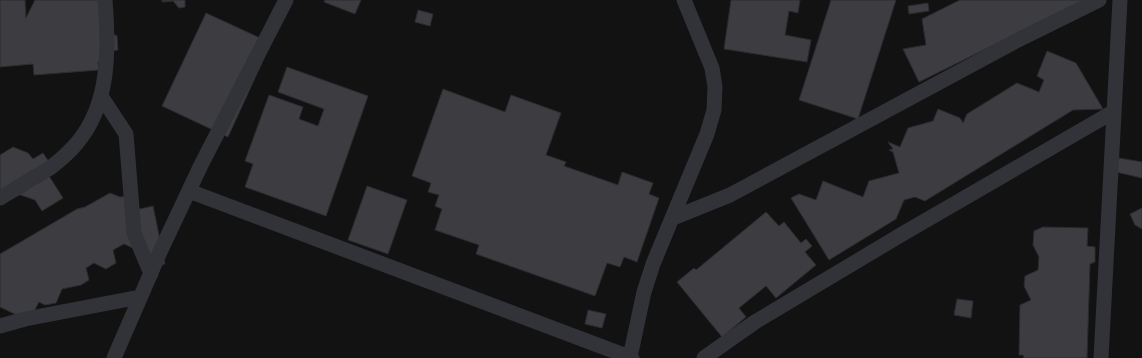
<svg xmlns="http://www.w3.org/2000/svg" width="1142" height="358" viewBox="0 0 1142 358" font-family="'Asap Condensed',sans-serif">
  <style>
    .building { fill: #3c3c41; stroke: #2c2b2f }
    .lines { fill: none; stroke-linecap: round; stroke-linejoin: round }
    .street { stroke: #323339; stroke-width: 15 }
  </style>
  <rect width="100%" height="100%" fill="#121213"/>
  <path class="building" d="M0,0H25L26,18L35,0H103L106,31L117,36L118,50L110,51L105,61L98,62L99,70L34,75L33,64L0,67Z
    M162,0H185V7L179,8L173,1L162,2Z
    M325,0H361L355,14L324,2Z
    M731,0H800L798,13L789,11L785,35L811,40L807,62L724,49Z
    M831,0H896L858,119L799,100Z
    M960,0H1085L919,82L903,49L926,45L922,19Z
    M928,3L929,11L909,14L908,6Z
    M418,10L433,14L430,26L415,22Z
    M206,13L271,43L228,137L162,106Z
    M1047,51L1076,63L1103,109L1073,110L925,201L915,197L904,200L896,219L829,260L791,198L799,194L816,200L823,181L863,197L869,181L899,173L893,152L889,150L893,149L888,142L900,147L908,128L933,121L938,109L960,118L963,123L967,114L1017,83L1039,92L1044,80L1037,76Z
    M287,67L368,96L326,216L245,187L253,164L245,161L269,95L303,107L299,119L318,126L324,109L278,92Z
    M443,89L505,112L511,95L561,113L546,155L566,162L564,166L618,185L622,172L653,183L649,194L659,198L637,262L624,257L620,267L607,263L595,296L476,254L479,245L435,230L442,209L435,206L439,195L428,192L431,183L412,176Z
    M13,147L28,153L33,159L43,153L53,168L49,176L63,198L42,211L35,200L12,192L0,199V155Z
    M1119,158L1142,162V178L1116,172Z
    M367,186L407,200L388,254L348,240Z
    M110,193L120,197L128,196L134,206L140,209L153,206L165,264L149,267L146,254L124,244L113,250L116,263L106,269L94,263L86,268L89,280L81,285L62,289L56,303L45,305L39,302L32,315L25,319L0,307V254L77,209L85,207Z
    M1142,208V229L1135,225L1130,214Z
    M766,212L779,226L784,222L801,243L806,239L812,246L805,252L816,265L776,298L766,286L739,308L746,317L722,337L677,282L694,268L696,270Z
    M1043,227L1088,228L1087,246L1095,247V262L1090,264L1087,358H1024L1023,355H1019L1020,305L1031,300L1024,286L1025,276L1038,270L1039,257L1033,245L1034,231Z
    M957,299L973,301L971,318L954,315Z
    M588,310L606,314L602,328L585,324Z"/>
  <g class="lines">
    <path class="street" d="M101,96L126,134L134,233L151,274
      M189,191L632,358
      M0,198C10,192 21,186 31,179C37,176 44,172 50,168C59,161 69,153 77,143C110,104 109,49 105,0
      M673,218L730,195L1018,40L1099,0
      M0,326L25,319L140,297
      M630,357L644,292L653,264L707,134L714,110L715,87L712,68L684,0
      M114,358L160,252L201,165L286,0
      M704,358L755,322L904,233L1113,112
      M1101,358L1120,0"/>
  </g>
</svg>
